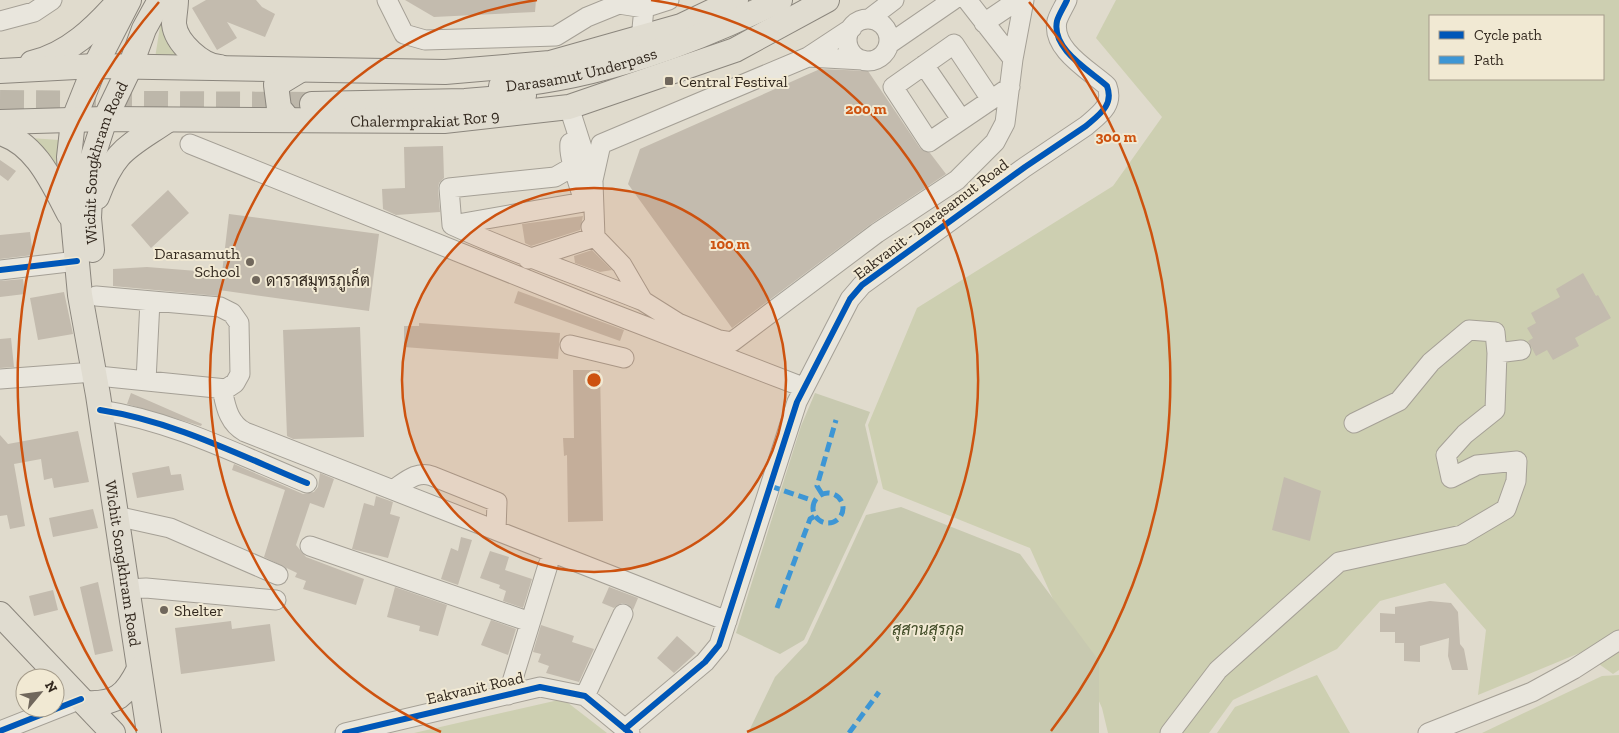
<svg xmlns="http://www.w3.org/2000/svg" width="1619" height="733" viewBox="0 0 1619 733" font-family="'Zilla Slab',Sarabun,serif">
  <style>
    .green { fill: #cdcfb1; fill-rule: evenodd }
    .cemetery { fill: #c8c9b0 }
    .building { fill: #c3bbae }
    .lines { fill: none; stroke-linecap: round; stroke-linejoin: round }
    .major-tunnel { stroke: #bdb7aa; stroke-width: 24; stroke-dasharray: 24 12; stroke-linecap: butt }
    .minor-casing { stroke: #a5a096; stroke-width: 21 }
    .major-casing { stroke: #8b867d; stroke-width: 26 }
    .minor { stroke: #e9e6dd; stroke-width: 19 }
    .major { stroke: #e0dcd0; stroke-width: 24 }
    .quiet { stroke: #3d96d5; stroke-width: 5; stroke-dasharray: 10 5; stroke-linecap: butt }
    .cycleway-casing { stroke: #f1e9d3; stroke-width: 9 }
    .cycleway { stroke: #0057b8; stroke-width: 6 }
    .ring { fill: none; stroke: #cd520f; stroke-width: 2.5 }
    .poi-dot { fill: #70675c; stroke: #f1e9d3; stroke-width: 2 }
    .labels { text-anchor: middle; dominant-baseline: central; stroke-width: 4; stroke-linejoin: round; paint-order: stroke }
    .street-label { font-size: 16px; fill: #33291f; stroke: #f1e9d3 }
    .poi-label { font-size: 16px; fill: #33291f; stroke: #f1e9d3; text-anchor: start }
    .park-label { font-size: 16px; font-style: italic; fill: #424d28; stroke: #f1e9d3 }
    .centre { fill: #cd520f; stroke: #f1e9d3; stroke-width: 2.5 }
    .ring-label { font-size: 15px; text-anchor: middle; font-weight: bold; fill: #cd520f; stroke: #f1e9d3; stroke-width: 4; stroke-linejoin: round; paint-order: stroke }
  </style>
  <rect width="100%" height="100%" fill="#e0dbcd"/>
  <path class="green" d="M1116,0H1619V670L1613,674L1582,652L1478,695L1486,630L1445,583L1380,601L1337,649L1233,700L1209,733H1108L1102,708L1030,548L883,489L868,425L917,308L1113,186L1162,117L1096,38ZM1430,16H1603V79H1430Z
    M162,14L186,59L155,58Z
    M16,137L59,140L58,187Z
    M1317,675L1350,733H1217L1235,707Z
    M1619,675V733H1482L1602,676Z
    M563,699L607,733H414Z"/>
  <path class="cemetery" d="M815,393L870,412L865,425L878,482L804,640L780,654L736,633L801,426Z
    M901,507L1020,554L1099,661V733H748L775,677L807,643L866,515Z"/>
  <path class="building" d="M206,0H256L262,7L275,14L265,37L227,22L237,38L217,50L192,8Z
    M405,0H536L535,12L434,17Z
    M820,69L868,71L920,148L930,153L946,174L871,224L732,328L628,184L640,149Z
    M443,146L444,178L439,183L438,189L440,212L396,215L383,209L382,189L405,188L404,147Z
    M0,160L16,171L8,181L0,175Z
    M168,190L189,213L151,248L131,225Z
    M229,214L379,234L369,311L219,290L218,296L113,286V269L147,267L222,273Z
    M583,216L580,230L531,246L525,243L522,224Z
    M30,232L33,255L0,259V235Z
    M592,250L612,270L600,272L575,263L574,256Z
    M1583,273L1596,296L1598,295L1611,318L1575,338L1579,346L1553,360L1547,350L1536,356L1528,341L1533,338L1527,328L1536,323L1531,313L1560,297L1556,289Z
    M23,279L25,294L0,297V281Z
    M518,291L624,330L620,341L514,303Z
    M64,292L73,334L38,340L30,298Z
    M419,323L560,333L558,359L404,347V326H419Z
    M360,327L364,437L293,439L287,436L283,330Z
    M11,338L14,367L0,368V339Z
    M573,370H600L603,521L568,522L567,455L564,456L563,438H574Z
    M131,393L202,424L201,426L127,404Z
    M78,431L89,482L54,488L52,478L44,480L41,459L14,464L25,526L10,529L7,515L0,516V435L8,444Z
    M234,464L303,494L314,492L318,487L320,473L334,479L324,508L310,503L296,545L306,557L364,579L356,605L303,589L306,581L295,577L297,573L264,557L285,490L232,470Z
    M169,466L171,475L181,474L184,490L137,498L132,473Z
    M1284,477L1321,491L1310,541L1272,530Z
    M376,496L393,502L390,514L400,517L388,558L352,549L364,503L374,506Z
    M93,509L98,528L53,537L49,518Z
    M461,537L472,540L458,585L441,579L451,548L458,551Z
    M490,551L509,557L505,570L532,579L523,608L503,601L506,591L499,588L500,585L480,578Z
    M98,582L113,651L95,655L80,587Z
    M395,587L447,605L438,636L419,631L420,626L387,617Z
    M609,587L638,598L633,610L627,604L622,603L614,608L602,603Z
    M53,590L58,610L34,616L29,596Z
    M1430,601L1451,603L1458,612L1460,644L1464,649L1468,670H1452L1448,656L1449,638L1420,646V662L1404,661V643H1395V632H1380V613L1395,614V607Z
    M491,620L516,629L508,655L481,645Z
    M231,621L232,629L270,624L275,661L181,674L175,628Z
    M541,625L574,636L572,642L594,649L579,682L546,673L549,666L538,662L541,654L533,652Z
    M677,636L696,653L674,673L657,658Z"/>
  <g class="lines">
    <path class="major-tunnel" d="M0,102L312,104"/>
    <defs>
      <path id="minor" d="M387,0L404,34L425,40L556,36L587,17L619,4L644,8
        M869,19L894,0
        M847 40a21 21 0 1 1 42 0a21 21 0 1 1-42 0Z
        M0,21L34,12L52,0
        M984,23L1018,0
        M641,39L644,8L669,0
        M889,44L953,0
        M808,57L863,60
        M1013,59L1024,0
        M924,65L961,119
        M990,98L954,44L893,87L929,142L1010,87
        M569,107L593,182L595,237L622,265L643,301L678,323L719,340L732,342L877,233L957,180L995,142L1005,123L1013,59L967,0
        M570,143C568,158 580,186 584,202L452,225L449,188L555,177L574,166
        M190,144L585,303L803,387
        M593,180L601,144L808,57L852,28
        M452,225C515,254 579,275 643,301
        M528,259L595,237L591,227
        M0,270L77,261
        M96,296L220,307L232,313L239,323L240,374L235,383L226,389L98,376
        M570,345L624,358
        M1497,353L1521,350
        M0,379L94,372
        M146,381L150,301
        M226,389L223,393C226,409 230,424 245,432L727,621
        M100,410C173,421 239,455 307,483
        M393,490C405,482 417,470 432,476L497,502L496,530
        M116,516L170,528L278,575
        M310,546L530,622
        M127,589L146,588L276,600
        M508,695L548,565
        M585,696L623,614
        M625,729L705,662L719,645L797,402L850,299L862,285L1025,167L1086,126C1100,114 1114,105 1107,86C1089,70 1051,49 1057,21C1059,14 1064,7 1067,0
        M0,731L81,699
        M345,733L540,687L585,696L630,733
        M1170,733L1218,670L1339,562L1462,535L1506,509L1516,481L1517,461L1477,465L1451,478L1446,455L1465,434L1495,410L1497,353L1495,332L1469,330L1431,362L1399,401L1354,423
        M1428,733L1532,692L1574,669L1619,640"/>
      <g id="major">
        <path id="s1" d="M129,0L95,66L73,121L69,157L73,220L80,295L98,395L149,733"/>
        <path d="M176,0C176,7 174,16 174,24C176,43 202,66 220,67"/>
        <path d="M32,63C69,54 95,28 119,1"/>
        <path d="M0,71L95,66L445,72L550,63L681,26L736,0"/>
        <path id="s2" d="M501,86C599,78 692,43 780,0"/>
        <path d="M312,104L465,101L524,96"/>
        <path d="M288,119L279,108L276,85L299,71"/>
        <path id="s3" d="M0,122L105,119L444,121L569,107L735,50L827,0"/>
        <path d="M0,133C36,143 53,184 69,214"/>
        <path d="M97,197C115,149 127,148 168,120"/>
        <path id="s4" d="M92,250L89,218L92,159L105,119L130,67L144,29L160,0"/>
        <path d="M0,614L113,733"/>
        <path d="M85,703C116,705 126,695 139,669"/>
      </g>
    </defs>
    <use href="#minor" class="minor-casing"/>
    <use href="#major" class="major-casing"/>
    <use href="#minor" class="minor"/>
    <use href="#major" class="major"/>
    <path class="quiet" d="M770,486L814,501
      M813 508a15 15 0 1 1 30 0a15 15 0 1 1-30 0Z
      M822,494L817,486L836,420
      M777,608L810,519L815,516
      M849,733L879,692"/>
    <defs>
      <path id="cycleway" d="M0,270L77,261
        M100,410C173,421 239,455 307,483
        M625,729L705,662L719,645L797,402L850,299L862,285L1025,167L1086,126C1100,114 1114,105 1107,86C1089,70 1051,49 1057,21C1059,14 1064,7 1067,0
        M0,731L81,699
        M345,733L540,687L585,696L630,733"/>
    </defs>
    <use href="#cycleway" class="cycleway-casing"/>
    <use href="#cycleway" class="cycleway"/>
  </g>
  <circle cx="594" cy="380" r="192" fill="#cd520f" fill-opacity=".12"/>
  <g class="ring">
    <circle cx="594" cy="380" r="192"/>
    <path d="M441 732A384 384 0 0 1 537 0M651 0A384 384 0 0 1 747 732"/>
    <path d="M137 731A576 576 0 0 1 159 2M1029 2A576 576 0 0 1 1051 731"/>
  </g>
  <g class="poi-dot">
    <rect x="664" y="76" width="10" height="10" rx="2.5"/>
    <circle cx="250" cy="262" r="5"/>
    <circle cx="256" cy="280" r="5"/>
    <circle cx="164" cy="610" r="5"/>
  </g>
  <g class="labels">
    <g class="street-label">
      <text stroke="none"><textPath href="#s2" startOffset="82">Darasamut Underpass</textPath></text>
      <text stroke="none"><textPath href="#s3" startOffset="425">Chalermprakiat Ror 9</textPath></text>
      <text stroke="none"><textPath href="#s4" startOffset="90">Wichit Songkhram Road</textPath></text>
      <text transform="translate(931 219) rotate(-37)">Eakvanit - Darasamut Road</text>
      <text stroke="none"><textPath href="#s1" startOffset="580">Wichit Songkhram Road</textPath></text>
      <text transform="translate(475 688) rotate(-13)">Eakvanit Road</text>
    </g>
    <g class="poi-label">
      <text x="679" y="81">Central Festival</text>
      <text x="240" y="253" text-anchor="end">Darasamuth<tspan x="240" dy="18">School</tspan></text>
      <text x="266" y="280">ดาราสมุทรภูเก็ต</text>
      <text x="174" y="610">Shelter</text>
    </g>
    <g class="park-label">
      <text x="928" y="629">สุสานสุรกุล</text>
    </g>
  </g>
  <circle cx="594" cy="380" r="8" class="centre"/>
  <g class="ring-label">
    <text x="866" y="114">200 m</text>
    <text x="1116" y="142">300 m</text>
    <text x="730" y="249">100 m</text>
  </g>
  <rect x="1429" y="15" width="175" height="65" fill="#f1e9d3" stroke="#a59c8b"/>
  <rect x="1439" y="31" width="25" height="8" fill="#0057b8" stroke="#a59c8b"/>
  <text x="1474" y="40" font-size="15" fill="#33291f">Cycle path</text>
  <rect x="1439" y="56" width="25" height="8" fill="#3d96d5" stroke="#a59c8b"/>
  <text x="1474" y="65" font-size="15" fill="#33291f">Path</text>
  <g transform="translate(40 693) rotate(61)"><circle r="24" fill="#f1e9d3" stroke="#a59c8b"/>
  <path d="M0-4L9 19L0 12L-9 19Z" fill="#70675c"/>
  <text y="-8" font-size="14" font-weight="bold" text-anchor="middle" fill="#33291f">N</text>
  </g>
</svg>
